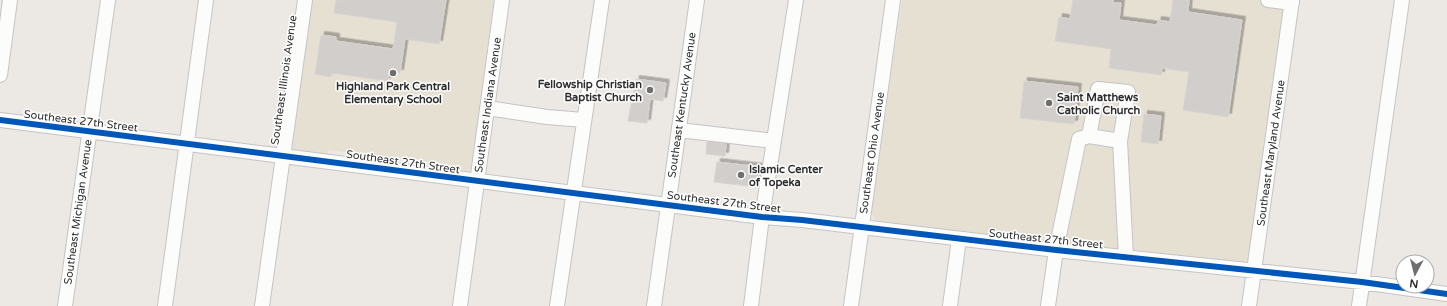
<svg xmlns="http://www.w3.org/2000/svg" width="1447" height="306" viewBox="0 0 1447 306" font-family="'Varela Round',sans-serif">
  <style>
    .education { fill: #e6e0d3 }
    .building { fill: #d1cecb; stroke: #d7d4d0; filter: url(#shadow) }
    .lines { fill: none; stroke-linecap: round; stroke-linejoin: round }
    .minor-casing { stroke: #c5c4c5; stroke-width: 16 }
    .minor { stroke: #fcfcfb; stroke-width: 14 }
    .cycleway-casing { stroke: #fff; stroke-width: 8 }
    .cycleway { stroke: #0057b8; stroke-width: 6 }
    .poi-dot { fill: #706f6e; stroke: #fff; stroke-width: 1.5 }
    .labels { text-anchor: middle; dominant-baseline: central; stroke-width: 3; stroke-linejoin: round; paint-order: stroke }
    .street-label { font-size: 11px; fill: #2e2e2e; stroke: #fff }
    .poi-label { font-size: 11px; font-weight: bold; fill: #2e2e2e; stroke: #fff; text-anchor: start }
  </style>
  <defs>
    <filter id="shadow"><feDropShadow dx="3.5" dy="-3.5" stdDeviation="0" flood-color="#0004"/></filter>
  </defs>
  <rect width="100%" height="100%" fill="#ece8e4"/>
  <path class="education" d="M312,0H494L471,169L466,172L459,174L458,170L450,167L448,164L327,150L330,156L294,151L292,146Z
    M902,0H1285L1251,253L1247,260L1241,264H1232L879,222L874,219L871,212Z"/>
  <path class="building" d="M336,0H446L439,44L405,39L400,73L389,72L388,81L331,73V77L315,74L321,35L336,37V41L393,49L397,22L334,13Z
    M1073,0H1113V3H1121L1119,20L1157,25L1158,20L1170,22L1173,0H1189L1188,12L1242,20L1228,117L1183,110L1189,72L1162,68L1161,75L1109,68L1111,49L1055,41L1059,17L1070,19Z
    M636,79L666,83L663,101L650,99L647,123L628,121Z
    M1024,81L1078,87L1074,124L1020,118Z
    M1144,114L1161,116L1158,144L1141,142Z
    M707,142L726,144L725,156L706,154Z
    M717,162L761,167L758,187L714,182Z"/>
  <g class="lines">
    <defs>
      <path id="minor" d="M1268,0L1292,3
        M0,75L10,0
        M487,108L547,117L584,120
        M0,120L762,217L802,220L1056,250L1362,282L1447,294
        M679,130L774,141
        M1120,141L1089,136L1098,89L1128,92L1120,141L1126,257
        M65,306L108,0
        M165,306L206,0
        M262,306L305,0
        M460,306L502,0
        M557,306L602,0
        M654,306L697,0
        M751,306L762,217L796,0
        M851,306L893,0
        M950,306L959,239
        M1048,306L1056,250L1079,139L1089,136
        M1249,306L1292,0
        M1359,306L1402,0"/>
    </defs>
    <use href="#minor" class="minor-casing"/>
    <use href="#minor" class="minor"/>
    <defs>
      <path id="cycleway" d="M0,120L762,217L802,220L1056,250L1362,282L1447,294"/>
    </defs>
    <use href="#cycleway" class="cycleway-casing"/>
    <use href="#cycleway" class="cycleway"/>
  </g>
  <g class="poi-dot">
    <circle cx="393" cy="73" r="4"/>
    <circle cx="650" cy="90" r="4"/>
    <circle cx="1049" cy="103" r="4"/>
    <circle cx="741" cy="175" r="4"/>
  </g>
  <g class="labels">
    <g class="street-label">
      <text transform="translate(284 80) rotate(-82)">Southeast Illinois Avenue</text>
      <text transform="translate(488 105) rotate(-82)">Southeast Indiana Avenue</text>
      <text transform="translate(682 105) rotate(-82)">Southeast Kentucky Avenue</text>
      <text transform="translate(81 121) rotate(7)">Southeast 27th Street</text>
      <text transform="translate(872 153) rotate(-82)">Southeast Ohio Avenue</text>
      <text transform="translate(1271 153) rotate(-82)">Southeast Maryland Avenue</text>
      <text transform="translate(403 162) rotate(8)">Southeast 27th Street</text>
      <text transform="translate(724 202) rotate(7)">Southeast 27th Street</text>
      <text transform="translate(78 212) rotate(-82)">Southeast Michigan Avenue</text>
      <text transform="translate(1046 239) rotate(6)">Southeast 27th Street</text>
    </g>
    <g class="poi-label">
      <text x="642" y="84" text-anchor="end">Fellowship Christian<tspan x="642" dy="13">Baptist Church</tspan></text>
      <text x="393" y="86" text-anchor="middle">Highland Park Central<tspan x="393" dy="13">Elementary School</tspan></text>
      <text x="1057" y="97">Saint Matthews<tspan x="1057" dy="13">Catholic Church</tspan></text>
      <text x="749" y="169">Islamic Center<tspan x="749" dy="13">of Topeka</tspan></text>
    </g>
  </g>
  <g transform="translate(1415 274) rotate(187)"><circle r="19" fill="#ffffff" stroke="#ababab"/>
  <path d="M0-3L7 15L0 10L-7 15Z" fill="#706f6e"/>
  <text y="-6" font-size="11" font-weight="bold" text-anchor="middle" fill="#2e2e2e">N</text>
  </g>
</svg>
